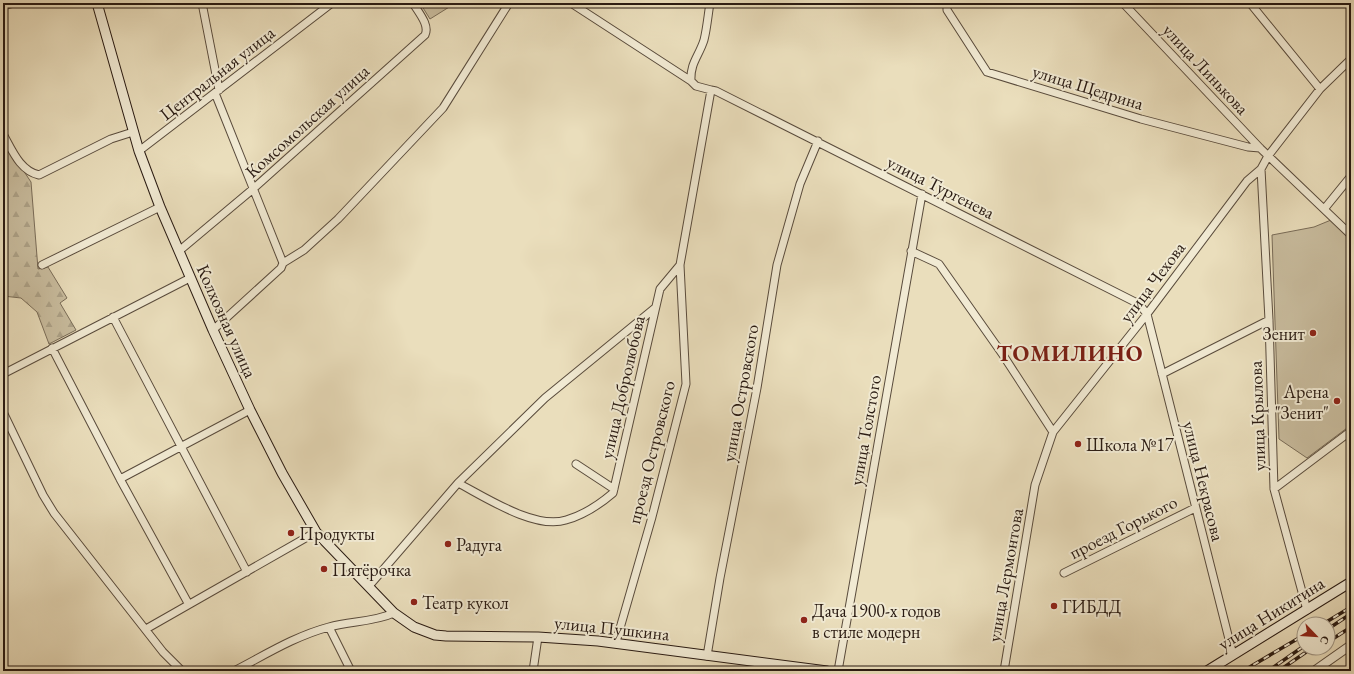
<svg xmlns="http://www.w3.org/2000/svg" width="1354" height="674" viewBox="0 0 1354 674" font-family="'EB Garamond',serif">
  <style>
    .grass { fill: #c9bd9f; stroke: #796c58 }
    .forest { fill: url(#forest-firs); stroke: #796c58 }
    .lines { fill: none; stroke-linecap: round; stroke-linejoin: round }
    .minor-casing { stroke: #594b3c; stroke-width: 9 }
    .tertiary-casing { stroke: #594b3c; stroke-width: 10 }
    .secondary-casing { stroke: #291a12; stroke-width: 11 }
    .minor { stroke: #f1ead3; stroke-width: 7 }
    .tertiary { stroke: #f1ead3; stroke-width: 8 }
    .secondary { stroke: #f1ead3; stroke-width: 9 }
    .rail-casing { stroke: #291a12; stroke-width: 3.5 }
    .rail { stroke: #f1ead3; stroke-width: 2; stroke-dasharray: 6; stroke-linecap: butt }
    .poi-dot { fill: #8f2418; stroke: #f1ead3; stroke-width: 1.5 }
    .labels { text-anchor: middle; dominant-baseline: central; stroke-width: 4; stroke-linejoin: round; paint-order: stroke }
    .street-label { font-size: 18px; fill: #291a12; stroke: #f1ead3 }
    .poi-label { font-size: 18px; fill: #291a12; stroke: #f1ead3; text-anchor: start }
    .district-label { font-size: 22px; font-weight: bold; letter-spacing: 1px; fill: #7a1f14; stroke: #f1ead3 }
  </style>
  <defs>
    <pattern id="forest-firs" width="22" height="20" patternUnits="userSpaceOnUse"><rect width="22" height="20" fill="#c9bd9f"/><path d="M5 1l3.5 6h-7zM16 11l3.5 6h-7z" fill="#ada288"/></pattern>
  </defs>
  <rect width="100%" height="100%" fill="#eadebc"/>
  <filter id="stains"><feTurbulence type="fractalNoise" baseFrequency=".005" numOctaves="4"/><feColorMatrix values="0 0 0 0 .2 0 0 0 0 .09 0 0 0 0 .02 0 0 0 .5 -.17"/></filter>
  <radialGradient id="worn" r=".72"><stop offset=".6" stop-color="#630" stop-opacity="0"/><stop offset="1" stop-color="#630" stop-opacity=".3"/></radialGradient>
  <path class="grass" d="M420,3H453L454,4L430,19Z
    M1331,220L1351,240V425L1307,458L1279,439L1272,235L1314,227Z"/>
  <path class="forest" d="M3,140L31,182L38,269L48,267L67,298L60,303L76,330L49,344L37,312L21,298L3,296Z"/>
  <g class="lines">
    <defs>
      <path id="minor" d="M202,3L219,90
        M571,3L691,81
        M710,3C708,15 707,28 704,40C699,56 690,63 691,81L696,86L711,90
        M947,3V10L987,72L1141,119L1248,147L1260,148
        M1123,3L1260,148L1351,235
        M1250,3L1320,89
        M3,6L14,3
        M3,134C12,150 20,171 39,175L111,139L133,132
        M139,151L332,3
        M1261,169L1269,320L1274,489L1307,610
        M1325,208L1351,176
        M179,251L253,189L425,35C430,25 418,12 413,3
        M911,251L939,264L1003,355L1053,432
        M283,263L304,250L338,219L443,108L509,3
        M42,265L160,207
        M113,317L247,572
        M213,330L281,268L283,263L215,93
        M52,348L120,479L188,603
        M3,374L190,278
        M1162,374L1269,320
        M3,412L43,495L54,513L163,652L182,671
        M576,464L614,489
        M120,479L250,410
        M458,483C485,497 535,530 566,520C584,515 599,505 613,493L660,289L680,265L711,90L716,91L1139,304L1147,314L1233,655
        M1274,489L1351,431
        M1064,573L1195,508
        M369,586L458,483L545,398L655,308
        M329,627L351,671
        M146,629L316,532
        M616,642L652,517L686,384L680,265
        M707,656L720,578L757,388L777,265L800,184L818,141
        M234,671C265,655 295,636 329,627C351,621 374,622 394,613
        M533,671L538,637
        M838,671L922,194
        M1004,671L1035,485L1053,432L1147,314L1247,181L1261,169L1268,156L1320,89L1351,59"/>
      <path id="tertiary" d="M1314,671L1351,645"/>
      <path id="secondary" d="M97,3L139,151L160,207L213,330L250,410L282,473L316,532L394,613L414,627L435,635L446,636L538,637L598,641L827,671
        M1207,671L1351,582"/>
    </defs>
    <use href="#minor" class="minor-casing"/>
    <use href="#tertiary" class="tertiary-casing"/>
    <use href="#secondary" class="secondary-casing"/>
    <use href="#minor" class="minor"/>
    <use href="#tertiary" class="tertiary"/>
    <use href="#secondary" class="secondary"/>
    <defs>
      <path id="rail" d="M1323,624L1351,607
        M1328,629L1349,615
        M1328,642L1351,627
        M1280,670L1312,648
        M1243,671L1304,635
        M1268,671L1304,646"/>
    </defs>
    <use href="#rail" class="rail-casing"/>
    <use href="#rail" class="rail"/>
  </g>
  <g class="poi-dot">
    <circle cx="1313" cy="333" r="4"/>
    <circle cx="1337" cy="401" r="4"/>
    <circle cx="1078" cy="444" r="4"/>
    <circle cx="291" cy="533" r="4"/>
    <circle cx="448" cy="544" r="4"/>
    <circle cx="324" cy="569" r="4"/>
    <circle cx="414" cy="602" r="4"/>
    <circle cx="1054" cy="606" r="4"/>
    <circle cx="804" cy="620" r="4"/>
  </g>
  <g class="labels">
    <g class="street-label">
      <text transform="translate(1206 69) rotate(47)">улица Линькова</text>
      <text transform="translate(217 73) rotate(-38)">Центральная улица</text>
      <text transform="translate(1088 87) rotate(17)">улица Щедрина</text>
      <text transform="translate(307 121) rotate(-42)">Комсомольская улица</text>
      <text transform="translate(941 187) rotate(27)">улица Тургенева</text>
      <text transform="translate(1152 282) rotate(-53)">улица Чехова</text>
      <text transform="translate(227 321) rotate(66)">Колхозная улица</text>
      <text transform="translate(622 387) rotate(-77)">улица Добролюбова</text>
      <text transform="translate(740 393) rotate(-80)">улица Островского</text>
      <text transform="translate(1257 416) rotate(-92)">улица Крылова</text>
      <text transform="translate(865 430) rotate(-80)">улица Толстого</text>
      <text transform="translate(651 452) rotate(-76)">проезд Островского</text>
      <text transform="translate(1204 481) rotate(76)">улица Некрасова</text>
      <text transform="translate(1123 527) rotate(-27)">проезд Горького</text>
      <text transform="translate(1005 575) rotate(-80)">улица Лермонтова</text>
      <text transform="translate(1271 613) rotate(-32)">улица Никитина</text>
      <text transform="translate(612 628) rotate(6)">улица Пушкина</text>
    </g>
    <g class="poi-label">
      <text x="1305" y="333" text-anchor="end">Зенит</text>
      <text x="1329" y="391" text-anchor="end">Арена<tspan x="1329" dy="21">"Зенит"</tspan></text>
      <text x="1086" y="444">Школа №17</text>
      <text x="299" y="533">Продукты</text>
      <text x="456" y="544">Радуга</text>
      <text x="332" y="569">Пятёрочка</text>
      <text x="422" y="602">Театр кукол</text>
      <text x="1062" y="606">ГИБДД</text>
      <text x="812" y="610">Дача 1900-х годов<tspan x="812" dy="21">в стиле модерн</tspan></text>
    </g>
    <g class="district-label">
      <text x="1070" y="353">ТОМИЛИНО</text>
    </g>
  </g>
  <rect width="1354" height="674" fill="none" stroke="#eadebc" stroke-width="16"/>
  <rect x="4" y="4" width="1346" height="666" fill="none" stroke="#291a12" stroke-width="2"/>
  <rect x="8" y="8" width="1338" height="658" fill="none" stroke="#291a12"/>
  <g transform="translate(1316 636) rotate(115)"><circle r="19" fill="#f1ead3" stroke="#a19786"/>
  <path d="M0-3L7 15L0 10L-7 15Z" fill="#8f2418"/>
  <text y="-6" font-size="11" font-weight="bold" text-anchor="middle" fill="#291a12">С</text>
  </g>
  <rect width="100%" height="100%" filter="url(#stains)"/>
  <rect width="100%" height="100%" fill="url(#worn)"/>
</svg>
